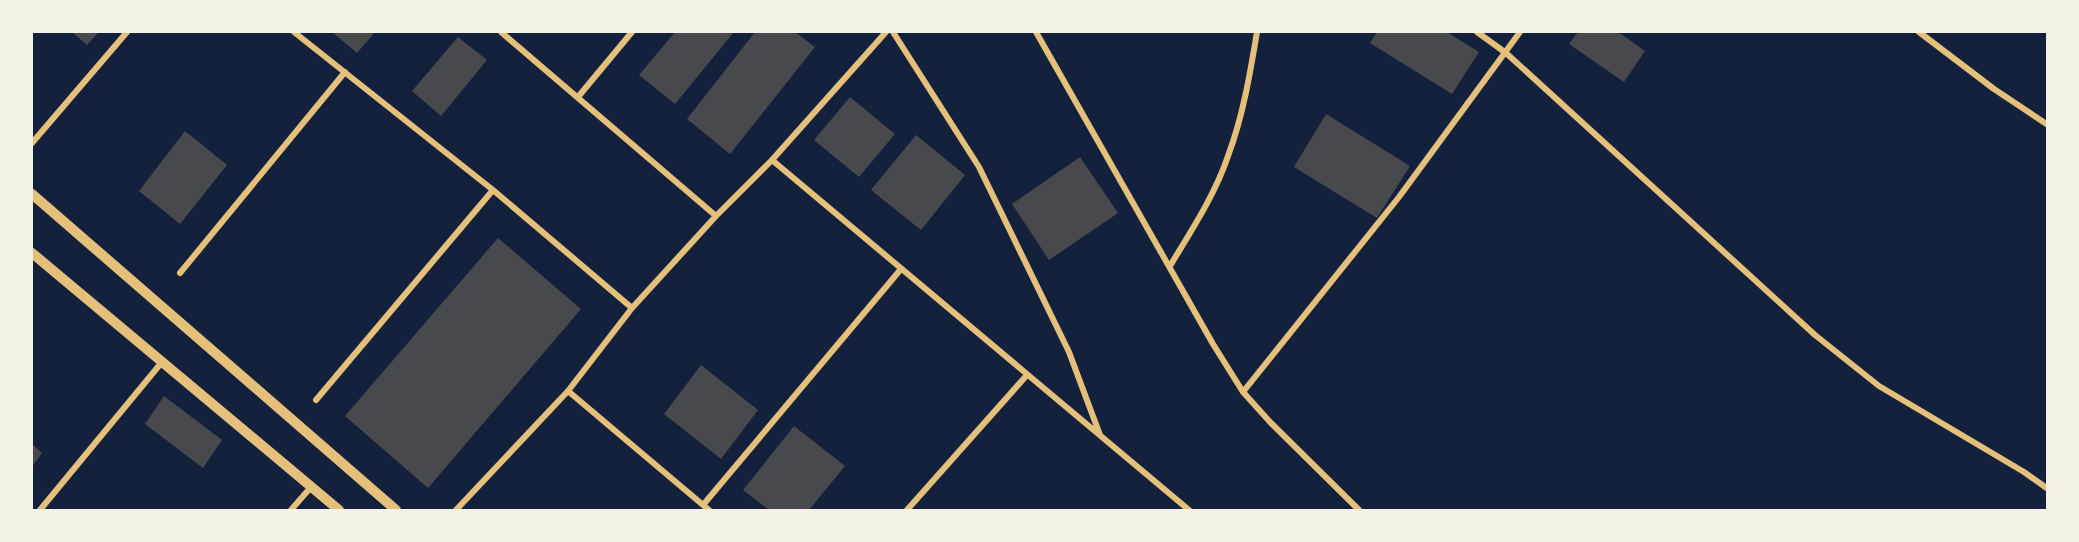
<svg xmlns="http://www.w3.org/2000/svg" width="2079" height="542" viewBox="0 0 2079 542" font-family="Cabin,sans-serif">
  <style>
    .building { fill: #48494c }
    .lines { fill: none; stroke-linecap: round; stroke-linejoin: round }
    .minor { stroke: #e5c07b; stroke-width: 6 }
    .tertiary { stroke: #e5c07b; stroke-width: 10 }
  </style>
  <rect width="100%" height="100%" fill="#14213d"/>
  <path class="building" d="M72,32H99L87,45Z
    M332,32H375L357,53Z
    M675,32H734L675,104L639,75Z
    M755,32H795L815,47L730,154L687,119Z
    M1377,32H1447L1479,52L1452,94L1370,43Z
    M1578,32H1618L1645,51L1624,82L1569,44Z
    M458,37L487,60L441,116L412,91Z
    M850,97L895,134L859,177L814,140Z
    M1326,114L1410,166L1377,218L1294,167Z
    M185,131L227,165L180,224L139,191Z
    M916,135L965,175L921,230L871,190Z
    M1080,157L1118,213L1049,260L1012,204Z
    M498,238L581,309L428,488L345,416Z
    M701,365L758,410L721,459L664,414Z
    M164,396L222,440L203,468L145,424Z
    M794,426L845,466L809,510H769L743,490Z
    M32,444L42,453L32,467Z"/>
  <g class="lines">
    <path class="minor" d="M294,32L493,190L632,308
      M501,32L716,216
      M893,32L979,167L1069,352L1100,435
      M1036,32L1213,344L1243,392L1271,423L1359,510
      M1477,32L1506,53L1815,335L1879,386L2024,472L2048,489
      M1919,32L1994,89L2048,125
      M578,97L632,32
      M32,143L127,32
      M772,160L1189,510
      M1170,266C1191,231 1215,195 1228,156C1243,116 1250,74 1257,32
      M180,273L345,72
      M568,391L709,510
      M1243,392L1399,197L1520,32
      M316,400L493,190
      M703,505L901,269
      M40,510L162,362
      M291,510L311,487
      M456,510L568,391L632,308L716,216L772,160L886,32
      M907,510L1027,375"/>
    <path class="tertiary" d="M32,194L396,510
      M32,253L339,510"/>
  </g>
  <rect width="2079" height="542" fill="none" stroke="#f6f1e7" stroke-width="66"/>
</svg>
